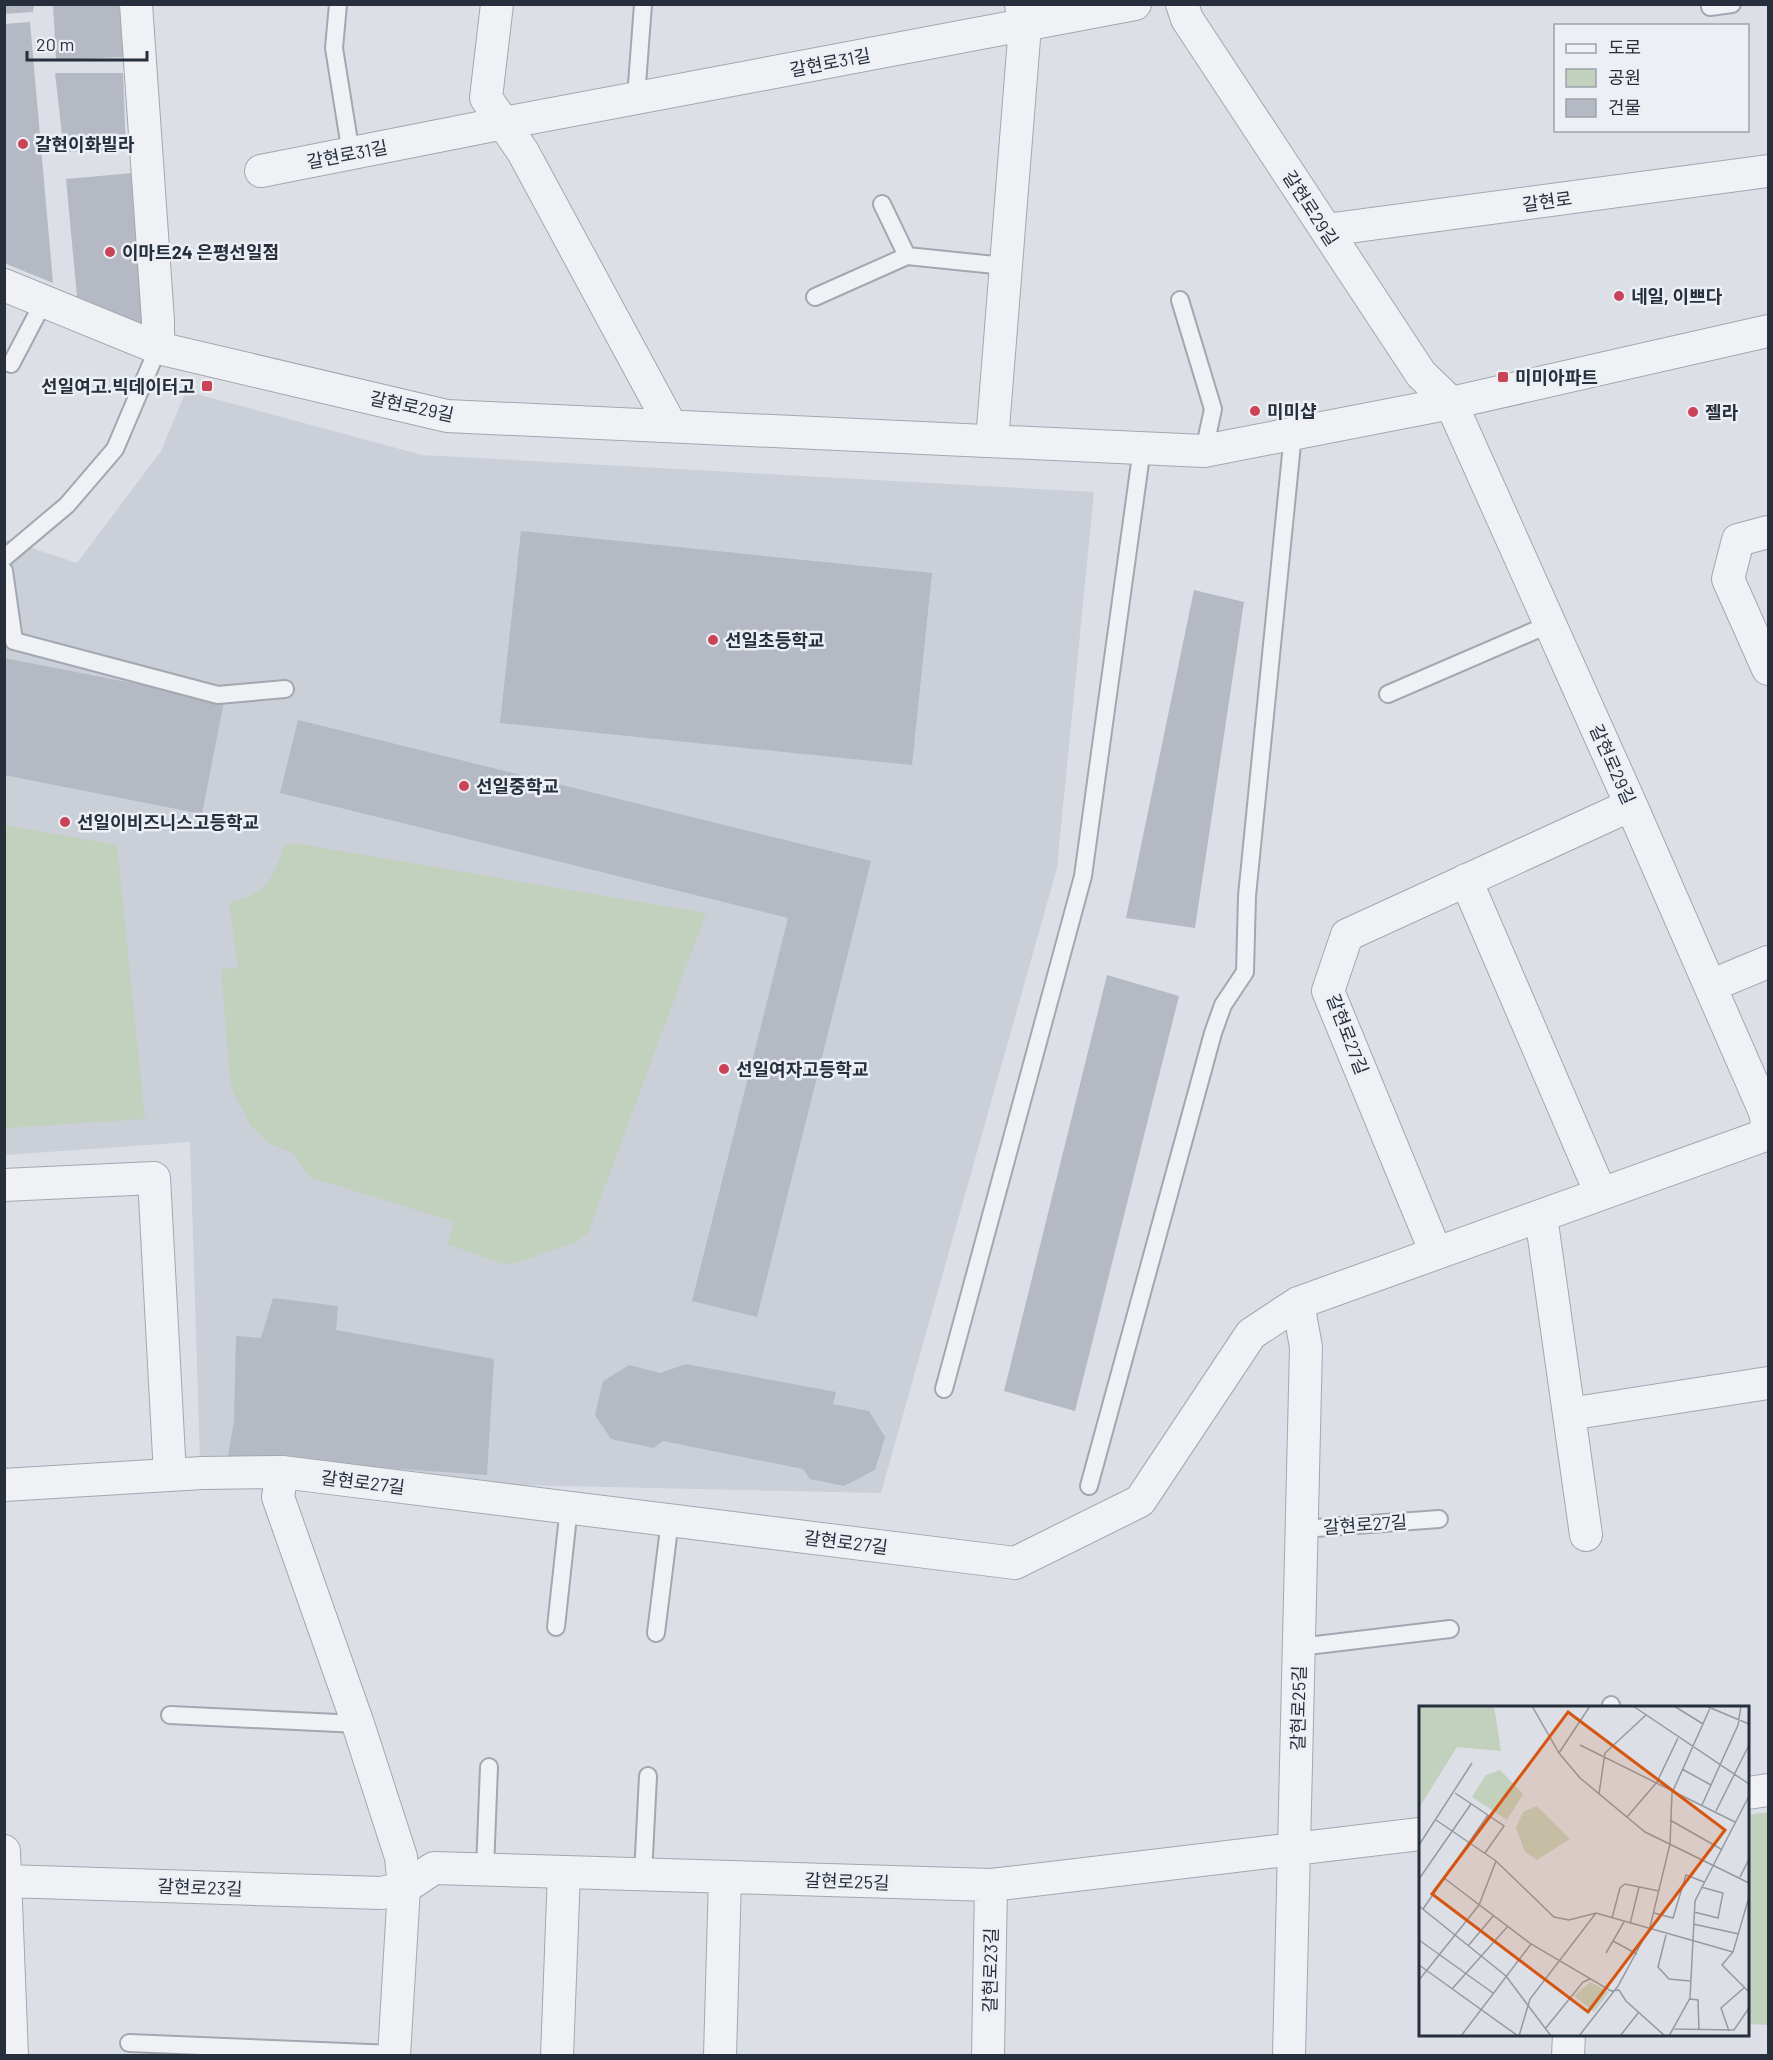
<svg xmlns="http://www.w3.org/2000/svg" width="1773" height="2060" viewBox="0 0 1773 2060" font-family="Barlow,'Noto Sans KR',sans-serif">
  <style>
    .built { fill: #cbcfd8 }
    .green { fill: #c2d0be }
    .building { fill: #b4b9c3 }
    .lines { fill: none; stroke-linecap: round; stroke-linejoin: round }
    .service-casing { stroke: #a2a7b0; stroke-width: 20 }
    .minor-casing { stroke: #a2a7b0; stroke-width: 34 }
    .service { stroke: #eff1f5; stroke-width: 16 }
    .minor { stroke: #eff1f5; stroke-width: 32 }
    .poi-dot { fill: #ca4356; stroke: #eceff4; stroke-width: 2 }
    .labels { text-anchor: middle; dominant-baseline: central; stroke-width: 5; stroke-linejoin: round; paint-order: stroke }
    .street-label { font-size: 18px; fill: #272e3c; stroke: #eceff4 }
    .poi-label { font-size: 18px; font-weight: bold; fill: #272e3c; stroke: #eceff4; text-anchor: start }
    .inset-road { fill: none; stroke: #9499a2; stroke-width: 1.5 }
    .view { fill: #d55511; fill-opacity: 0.15; stroke: #d55511; stroke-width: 3 }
    .inset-edge { fill: none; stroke: #272e3c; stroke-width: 3 }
  </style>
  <rect width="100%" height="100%" fill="#dce0e6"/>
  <path class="built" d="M186,391L422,455L1094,492L1057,868L881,1493L515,1485L200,1462L190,1142L5,1155V539L77,563L161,451Z"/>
  <path class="green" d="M5,825L117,845L145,1119L5,1128Z
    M293,843L706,913L588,1233L577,1242L516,1263L502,1264L447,1244L455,1222L309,1177L293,1153L268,1143L251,1126L231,1088L221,970L238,967L229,903C269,893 269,883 284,847Z
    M1768,1812V2025L1748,2024V1815Z"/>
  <path class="building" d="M4,4H34L33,12L4,14Z
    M53,4H119L124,57L56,60Z
    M30,22L53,283L4,263V24Z
    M55,73H123L126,150L64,152Z
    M133,173L142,327L77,297L66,179Z
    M521,531L932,573L912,765L500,723Z
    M1194,590L1244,602L1195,928L1126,918Z
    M4,658L224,701L202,814L4,775Z
    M298,720L871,861L757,1317L692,1301L788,918L280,793Z
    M1107,975L1179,996L1075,1411L1004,1391Z
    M273,1298L338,1306L336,1330L494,1359L487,1475L228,1457L234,1421L236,1336L261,1338Z
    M686,1364L836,1392L833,1404L869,1411L885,1437L875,1470L844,1486L810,1479L803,1469L663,1441L654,1448L611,1439L595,1415L603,1381L629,1365L660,1373Z"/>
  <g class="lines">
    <defs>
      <path id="service" d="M338,4L334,48L351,154
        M1710,7L1732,4
        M636,98L643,4
        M882,204L907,256
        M815,297L907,256L1005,266
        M1180,300L1213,409L1204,451
        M11,364L44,301
        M4,558L67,505L115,449L158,348
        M4,571L14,641L218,695L285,689
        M1388,694L1550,624
        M944,1389L1083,876L1142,448
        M1089,1486L1213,1033L1223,1005L1245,972L1247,896L1293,434
        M1302,1529L1439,1519
        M556,1627L569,1507
        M656,1633L670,1520
        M1299,1647L1450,1629
        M1611,1705L1612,1708
        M170,1715L358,1724
        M485,1869L489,1767
        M643,1875L648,1776
        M129,2043L394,2054"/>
      <path id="minor" d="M136,4L158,321V348
        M497,4L486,98L523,152L671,426
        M1182,4L1187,19L1421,374L1451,403L1631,805L1765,1112L1768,1128
        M261,171L504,123L1135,4
        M1326,230L1768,171
        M4,285L158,348L447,416L1204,451L1451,403L1768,331
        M992,441L1025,26L1021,5
        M1768,532L1738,540L1728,579L1768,669
        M1466,880L1601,1194
        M1710,986L1768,962
        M4,1185L154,1178L170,1475
        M1541,1216L1586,1535
        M1436,1253L1328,991L1347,935L1631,805
        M1569,1414L1768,1383
        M282,1472L278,1497L358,1724L401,1857L404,1888L394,2056
        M4,1485L202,1473L282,1472L1015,1563L1140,1501L1251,1334L1298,1303L1768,1134
        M1748,1793L1768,1790
        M4,1851L12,2056
        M6,1881L381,1893L404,1888L434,1868L991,1885L1420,1834
        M557,2056L564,1872
        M720,2056L725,1878
        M988,2056L991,1885
        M1289,2056L1306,1347L1298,1303
        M1568,2056L1569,2034"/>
    </defs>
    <use href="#service" class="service-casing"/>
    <use href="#minor" class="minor-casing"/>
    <use href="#service" class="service"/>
    <use href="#minor" class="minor"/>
  </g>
  <g class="poi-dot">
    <circle cx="23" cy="144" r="6"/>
    <circle cx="110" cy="252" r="6"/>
    <circle cx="1619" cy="296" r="6"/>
    <rect x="1497" y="371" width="12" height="12" rx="3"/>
    <rect x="201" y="380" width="12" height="12" rx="3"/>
    <circle cx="1255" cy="411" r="6"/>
    <circle cx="1693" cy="412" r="6"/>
    <circle cx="713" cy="640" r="6"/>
    <circle cx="464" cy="786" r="6"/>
    <circle cx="65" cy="822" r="6"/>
    <circle cx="724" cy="1069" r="6"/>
  </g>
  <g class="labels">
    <g class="street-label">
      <text transform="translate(830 62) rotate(-11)">갈현로31길</text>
      <text transform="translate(347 154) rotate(-11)">갈현로31길</text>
      <text transform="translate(1547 201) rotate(-8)">갈현로</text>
      <text transform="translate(1311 208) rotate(57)">갈현로29길</text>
      <text transform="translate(412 406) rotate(12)">갈현로29길</text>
      <text transform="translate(1613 764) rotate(66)">갈현로29길</text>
      <text transform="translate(1348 1034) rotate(69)">갈현로27길</text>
      <text transform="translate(363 1482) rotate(7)">갈현로27길</text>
      <text transform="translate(1365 1524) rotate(-4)">갈현로27길</text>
      <text transform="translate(846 1542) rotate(7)">갈현로27길</text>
      <text transform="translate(1298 1708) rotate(-89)">갈현로25길</text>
      <text transform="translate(847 1881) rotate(2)">갈현로25길</text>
      <text transform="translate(200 1887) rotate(2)">갈현로23길</text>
      <text transform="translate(990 1970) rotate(-89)">갈현로23길</text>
    </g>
    <g class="poi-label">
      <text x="35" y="144">갈현이화빌라</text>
      <text x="122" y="252">이마트24 은평선일점</text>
      <text x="1631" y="296">네일, 이쁘다</text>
      <text x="1515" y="377">미미아파트</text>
      <text x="195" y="386" text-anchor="end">선일여고.빅데이터고</text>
      <text x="1267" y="411">미미샵</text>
      <text x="1705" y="412">젤라</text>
      <text x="725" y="640">선일초등학교</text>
      <text x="476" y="786">선일중학교</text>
      <text x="77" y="822">선일이비즈니스고등학교</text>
      <text x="736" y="1069">선일여자고등학교</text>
    </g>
  </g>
  <g transform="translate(1419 1706)">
    <rect width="330" height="330" fill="#dce0e6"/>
    <path d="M0,0H75L82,45L38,41L0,102ZM81,64L104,88L88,114L53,91L67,69ZM118,100L151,133L118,154L106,146L97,122L104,106ZM171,276L190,286L175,306L155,290Z" fill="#c2d0be"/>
    <path class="inset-road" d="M113,0L140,47L161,72L226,126L330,177M214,0L330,78M255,0L284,18M287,0L330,18M161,39L316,116M140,47L171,0M263,63L292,79M36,87L85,120L66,147M180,88L186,47L227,9M283,99L319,19L322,0M297,105L330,39M208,111L238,76L259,32M17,114L77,155L135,211L150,214L177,207L314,246M251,114L302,143M0,139L53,57M321,171L330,153M25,172L112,238L192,285L200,284L207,295L246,330M0,173L52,98M330,191L314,246L303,259L330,286M0,200L87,270L132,330M4,203L69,109M275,206L299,212L304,187L282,181M235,207L254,212L267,169L285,176M193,212L201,182L206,178L240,185M211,218L220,181M274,218L320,228M247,229L239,261L250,273L271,275M0,234L74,287M194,235L218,248M49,240L75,209M187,247L205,216M0,259L99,330M0,274L60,199L77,155M33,283L89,220M271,293L279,294L280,324M126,323L164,276L171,273M255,323L315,324L330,302M310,325L302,302L326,281M42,330L112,238M100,330L111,293L177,207M160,330L199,280L231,221L251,138L253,87L292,0M201,330L220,306M250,330L271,292L276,195L330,90"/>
    <path class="view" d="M149,6L306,124L169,306L13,188Z"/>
    <rect width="330" height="330" class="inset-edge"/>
  </g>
  <rect width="1773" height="2060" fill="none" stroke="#272e3c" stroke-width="12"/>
  <rect x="1554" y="24" width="195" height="108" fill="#eceff4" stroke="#9da2aa" stroke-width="1.5"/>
  <rect x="1566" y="44" width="30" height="9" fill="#eff1f5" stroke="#9da2aa" stroke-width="1.5"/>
  <text x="1608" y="54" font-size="18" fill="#272e3c">도로</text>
  <rect x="1566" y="69" width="30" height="18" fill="#c2d0be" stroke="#9da2aa" stroke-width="1.5"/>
  <text x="1608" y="84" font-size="18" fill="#272e3c">공원</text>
  <rect x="1566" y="99" width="30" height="18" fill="#b4b9c3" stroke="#9da2aa" stroke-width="1.5"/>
  <text x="1608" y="114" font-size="18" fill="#272e3c">건물</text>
  <path d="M27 51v9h120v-9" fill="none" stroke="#272e3c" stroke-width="3"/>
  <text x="36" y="51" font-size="18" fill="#272e3c" stroke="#eceff4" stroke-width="4.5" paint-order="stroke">20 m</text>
</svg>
